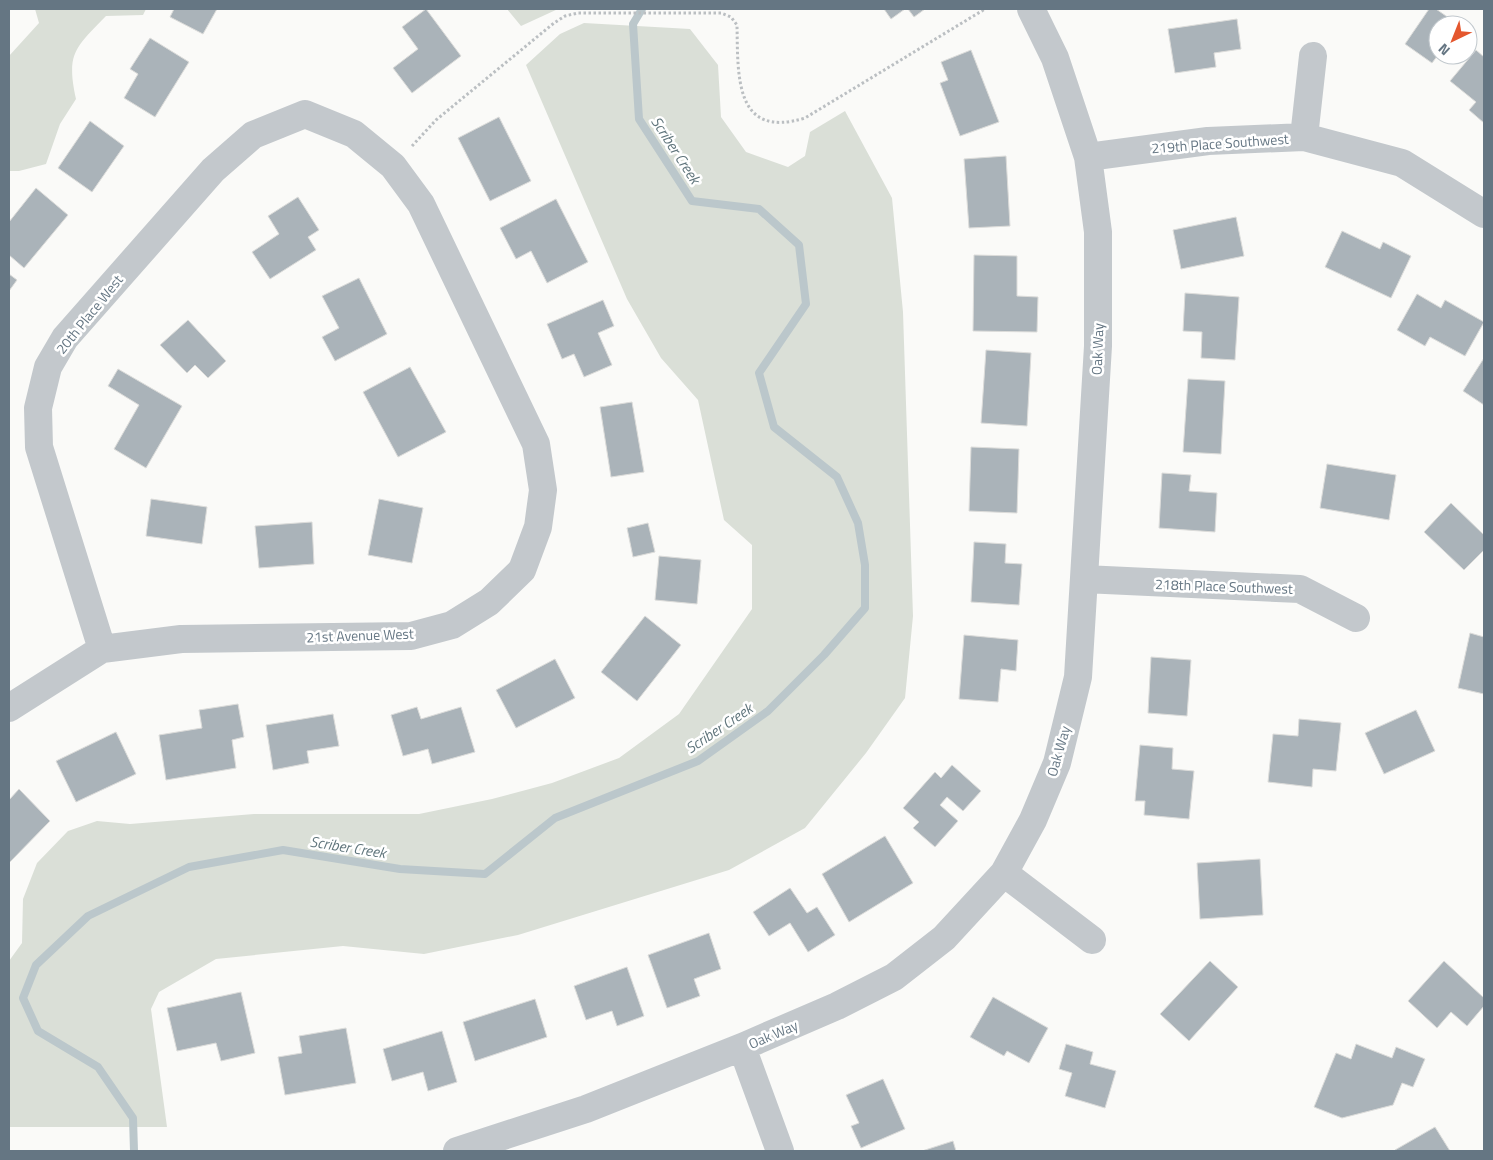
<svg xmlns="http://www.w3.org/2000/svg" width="1493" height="1160" viewBox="0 0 1493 1160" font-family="'Titillium Web',sans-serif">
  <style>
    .green { fill: #dadfd7 }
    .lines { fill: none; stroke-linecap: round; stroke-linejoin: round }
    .stream { stroke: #bbc7cb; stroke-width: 8 }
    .building { fill: #aab3b9; stroke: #dcdcda }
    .path { stroke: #bbbfc2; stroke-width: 3; stroke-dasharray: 2.5 2.5; stroke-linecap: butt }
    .minor { stroke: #c3c8cc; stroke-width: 28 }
    .labels { text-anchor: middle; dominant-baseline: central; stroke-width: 5; stroke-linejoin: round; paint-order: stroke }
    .street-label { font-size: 14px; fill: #657683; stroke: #fff }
    .water-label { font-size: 15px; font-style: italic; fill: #60757c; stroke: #fff }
  </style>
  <rect width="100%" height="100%" fill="#fafaf8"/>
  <path class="green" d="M35,9H146L143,15L106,16C75,48 66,53 76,99L60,124L46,164L19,171H9V56L39,23Z
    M507,9H558L521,26Z
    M584,23L690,29L718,65L721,117L746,152L788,167L805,156L810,132L845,111L892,198L903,312L913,616L905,698L866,753L805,828L729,870L518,935L424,954L343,946L216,959L159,992L151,1009L167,1127H9V961L22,943L23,899L37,863L68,831L97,821L130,824L254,814H419L492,799L552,783L619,758L679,714L752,609V545L724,520L698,400L661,358L627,299L526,65L560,34Z"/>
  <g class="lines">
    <path class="stream" d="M134,1151L133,1118L98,1067L38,1031L23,998L36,965L88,916L189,867L283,850L400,869L485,874L555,818L698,761L768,711L824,655L865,608V565L858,523L837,477L774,427L759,373L806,304L799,245L759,209L692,201L639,119L633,24L642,9"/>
  </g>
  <path class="building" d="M174,9H217L203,34L170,17Z
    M426,9L461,56L412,93L393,68L418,49L402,27Z
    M884,9H905L891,19Z
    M908,9H925L914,17Z
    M1429,9H1436L1459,25H1438V55L1432,63L1405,44Z
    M1237,19L1241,49L1214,53L1216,67L1175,73L1168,29Z
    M150,38L189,62L155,117L124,98L138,74L130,69Z
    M971,50L999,122L960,136L940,83L948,80L941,62Z
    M1476,50L1484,57V123L1469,110L1476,102L1450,81Z
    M499,117L531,181L490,201L458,138Z
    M90,121L124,146L92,192L58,168Z
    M1006,156L1010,226L969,228L964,159Z
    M36,188L68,215L24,268L9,255V222Z
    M298,197L319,230L308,237L316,250L270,279L252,252L279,234L268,216Z
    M556,199L588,262L547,283L531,251L516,259L500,228Z
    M1236,217L1244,256L1181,269L1173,230Z
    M1342,231L1380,249L1383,242L1411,256L1391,298L1325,267Z
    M974,255L1017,256V296L1038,297L1037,332L973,331Z
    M9,274L17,280L9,291Z
    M359,278L387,334L335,361L322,337L339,328L322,296Z
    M1185,293L1239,297L1235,360L1201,358L1202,332L1183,331Z
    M1417,294L1441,308L1445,300L1484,322L1465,356L1430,337L1425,346L1397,330Z
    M603,300L614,326L598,333L612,365L584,377L574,354L562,359L547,324Z
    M188,320L226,361L208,378L195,365L187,373L160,345Z
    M986,350L1031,353L1027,426L981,423Z
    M1484,358V405L1463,391Z
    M410,367L446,432L398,457L363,392Z
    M118,369L182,406L146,468L114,449L139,405L108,386Z
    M1188,379L1225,381L1221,454L1183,452Z
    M632,402L644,472L611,477L600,407Z
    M971,447L1019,449L1017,513L969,511Z
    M1327,464L1396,475L1389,520L1320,508Z
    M1162,473L1191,475L1189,491L1217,493L1215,532L1159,528Z
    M151,499L207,507L202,544L146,536Z
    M379,499L423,508L412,563L368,555Z
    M1451,503L1484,535V550L1464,570L1424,532Z
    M312,522L314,564L259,568L255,526Z
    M648,523L655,552L633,557L627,528Z
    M974,542L1006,544L1005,563L1022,564L1019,605L971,602Z
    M659,556L701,560L697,604L655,600Z
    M645,616L681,645L637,701L601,672Z
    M1470,633L1484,637V694L1458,688Z
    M964,635L1018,640L1016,671L1001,669L998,702L959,699Z
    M1151,657L1191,660L1187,716L1148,713Z
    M555,659L575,698L516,728L496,690Z
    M238,704L244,737L232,740L236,768L166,780L159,735L202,728L199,710Z
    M417,707L421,719L461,707L475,752L432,764L428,749L403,756L391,715Z
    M1416,710L1435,751L1384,774L1365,733Z
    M333,714L339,746L307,751L309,763L273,770L266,725Z
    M1299,719L1341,723L1336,771L1313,769L1312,787L1268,782L1273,734L1298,736Z
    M116,732L136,774L76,802L56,761Z
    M1140,745L1173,748L1172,769L1194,771L1189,819L1144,815L1145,801H1135Z
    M952,765L981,791L963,811L947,797L940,805L958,821L935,847L913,828L919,822L903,808L935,772L941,778Z
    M19,789L50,821L9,863V800Z
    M885,836L913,883L849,922L822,874Z
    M1260,859L1263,915L1200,919L1197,863Z
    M790,888L807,913L817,907L835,935L808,952L790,923L769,936L753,912Z
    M709,933L721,969L694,979L700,996L667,1008L648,955Z
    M1210,961L1238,987L1189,1041L1160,1014Z
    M1444,961L1484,998V1006L1467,1026L1451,1012L1437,1028L1408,1001Z
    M627,967L644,1016L617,1026L612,1011L586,1020L574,986Z
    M241,992L255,1053L221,1061L216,1043L177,1051L167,1008Z
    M993,997L1048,1028L1029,1063L1007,1051L1004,1056L970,1037Z
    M535,999L547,1037L475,1061L463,1022Z
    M346,1028L356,1083L285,1095L278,1057L302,1053L299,1036Z
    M442,1031L457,1082L428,1091L423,1072L392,1081L383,1049Z
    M1066,1044L1093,1052L1090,1064L1116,1071L1105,1108L1065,1096L1072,1073L1059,1069Z
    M1356,1044L1392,1058L1396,1047L1425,1059L1413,1087L1402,1083L1393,1105L1342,1118L1314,1107L1336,1053L1351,1059Z
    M883,1079L905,1129L861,1148L851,1126L859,1123L846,1095Z
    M1435,1127L1450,1151H1396L1395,1150Z
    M953,1141L956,1151H922Z"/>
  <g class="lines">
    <path class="path" d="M412,146L436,120L554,23L565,16L578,13H721L731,17L737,25C738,75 734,140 805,118L985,9"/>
    <path class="minor" d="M1304,137L1313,56
      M1088,157L1208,141L1304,137L1402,163L1484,214
      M1084,579L1300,589L1356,618
      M9,708L102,649L181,639L411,636L452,625L489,602L522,570L538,527L543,490L536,444L421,204L393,166L354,134L305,114L253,135L213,170L65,338L48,367L38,408L39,447L102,649
      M1004,873L1092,940
      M742,1047L780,1151
      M457,1151L586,1109L742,1047L837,1006L894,977L944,938L1004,873L1033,820L1057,763L1078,677L1098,346V232L1088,157L1055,58L1031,9"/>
  </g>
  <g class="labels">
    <g class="street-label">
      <text transform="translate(1220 143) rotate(-4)">219th Place Southwest</text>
      <text transform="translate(89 314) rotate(-51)">20th Place West</text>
      <text transform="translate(1097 349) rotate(-88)">Oak Way</text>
      <text transform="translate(1224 586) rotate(2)">218th Place Southwest</text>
      <text transform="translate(360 635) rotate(-2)">21st Avenue West</text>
      <text transform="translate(1058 751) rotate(-74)">Oak Way</text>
      <text transform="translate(773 1034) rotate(-23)">Oak Way</text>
    </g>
    <g class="water-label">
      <text transform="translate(676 150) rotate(57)">Scriber Creek</text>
      <text transform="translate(719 728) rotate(-34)">Scriber Creek</text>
      <text transform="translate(348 847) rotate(9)">Scriber Creek</text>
    </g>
  </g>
  <rect width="1493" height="1160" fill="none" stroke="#657683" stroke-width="20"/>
  <g transform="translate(1453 40) rotate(223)"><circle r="24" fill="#ffffff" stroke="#c1c8cd"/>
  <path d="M0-4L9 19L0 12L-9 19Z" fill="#e4572e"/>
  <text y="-8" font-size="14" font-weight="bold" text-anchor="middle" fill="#657683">N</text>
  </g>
</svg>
